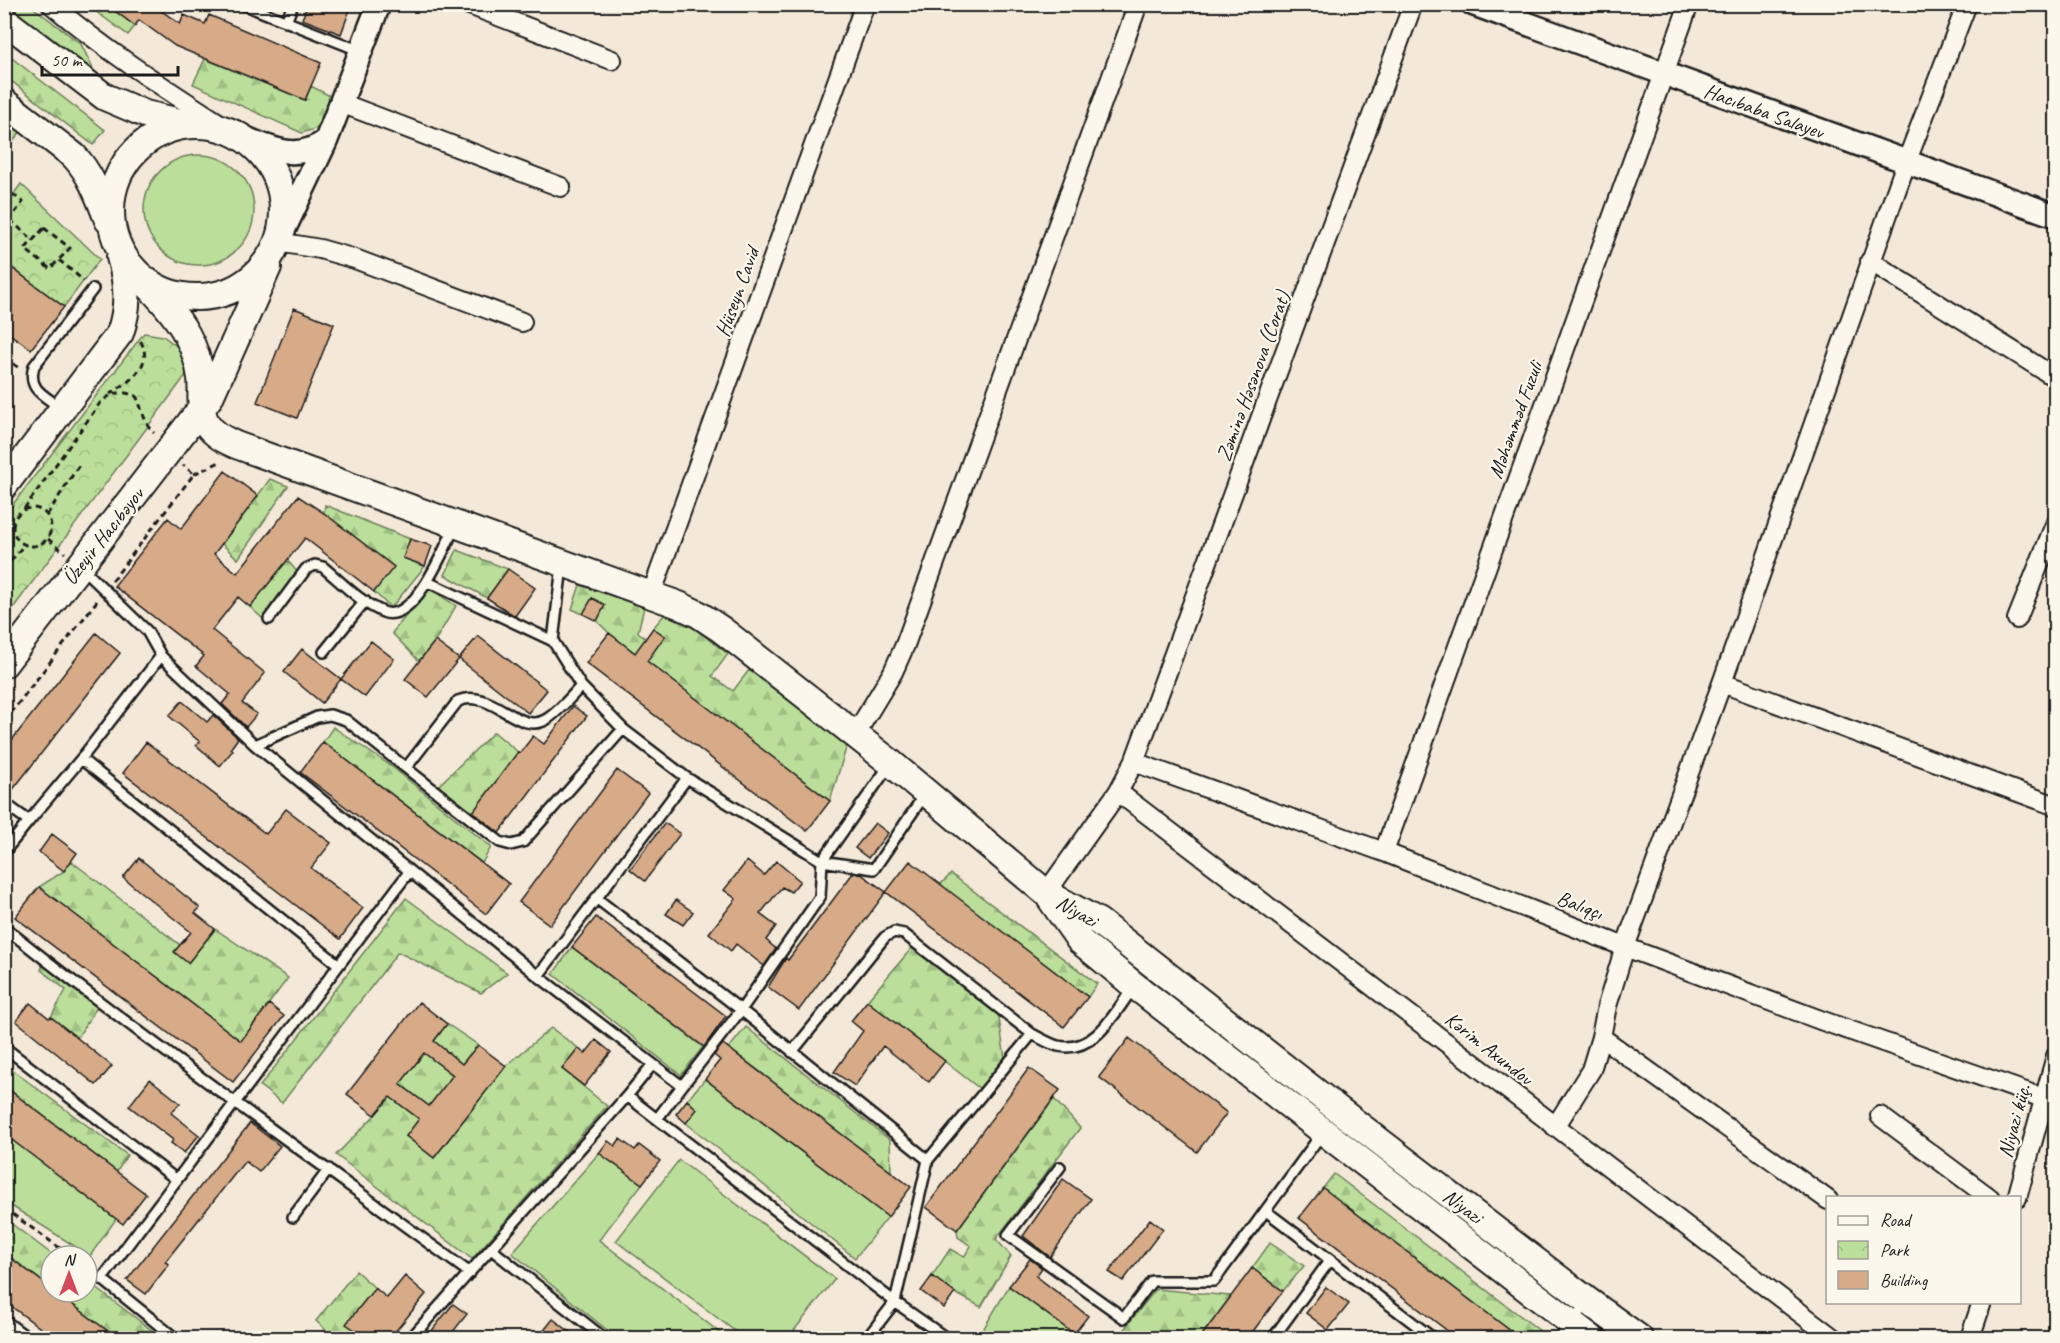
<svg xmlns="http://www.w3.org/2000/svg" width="2060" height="1343" viewBox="0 0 2060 1343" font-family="Caveat,sans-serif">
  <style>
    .grass { fill: #bbdf9a; stroke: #6c7e5b; stroke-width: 1.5 }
    .forest { fill: url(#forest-firs); stroke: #6c7e5b; stroke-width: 1.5 }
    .park { fill: url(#park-crowns); stroke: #6c7e5b; stroke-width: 1.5 }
    .building { fill: #d7aa88; stroke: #1c1c1c; stroke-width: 1.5; fill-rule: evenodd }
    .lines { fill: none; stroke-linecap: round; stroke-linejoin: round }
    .service-casing { stroke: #1c1c1c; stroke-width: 14 }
    .minor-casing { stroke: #1c1c1c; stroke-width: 22 }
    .tertiary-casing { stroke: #1c1c1c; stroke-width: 27 }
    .secondary-casing { stroke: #1c1c1c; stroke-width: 30 }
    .path { stroke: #1c1c1c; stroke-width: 3; stroke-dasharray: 6 4.5; stroke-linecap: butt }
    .service { stroke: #fbf7ec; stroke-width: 9 }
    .minor { stroke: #fbf7ec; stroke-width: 18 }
    .tertiary { stroke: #fbf7ec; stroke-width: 22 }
    .secondary { stroke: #fbf7ec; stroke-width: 26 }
    .labels { text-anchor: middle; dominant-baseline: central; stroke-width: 4.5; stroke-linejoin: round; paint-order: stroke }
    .street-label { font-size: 21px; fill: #1c1c1c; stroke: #fbf7ec }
  </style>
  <defs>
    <pattern id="forest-firs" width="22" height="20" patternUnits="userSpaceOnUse" patternTransform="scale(1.5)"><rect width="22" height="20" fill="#bbdf9a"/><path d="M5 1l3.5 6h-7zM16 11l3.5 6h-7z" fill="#a0bf84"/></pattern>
    <pattern id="park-crowns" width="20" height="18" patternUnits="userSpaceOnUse" patternTransform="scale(1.5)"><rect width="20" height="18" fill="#bbdf9a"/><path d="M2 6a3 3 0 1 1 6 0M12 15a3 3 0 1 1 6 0" fill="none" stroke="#a0bf84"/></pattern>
  </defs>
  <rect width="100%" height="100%" fill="#f4e8d8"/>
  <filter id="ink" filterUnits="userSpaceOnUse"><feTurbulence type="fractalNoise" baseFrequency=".0167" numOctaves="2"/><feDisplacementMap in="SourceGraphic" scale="12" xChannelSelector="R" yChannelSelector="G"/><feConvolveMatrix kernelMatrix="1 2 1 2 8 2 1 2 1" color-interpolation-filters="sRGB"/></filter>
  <g filter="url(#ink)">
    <path class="grass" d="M87,5H106L135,26L128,35Z
      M144 210a55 55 0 1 1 110 0a55 55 0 1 1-110 0Z
      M572,947L703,1047L681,1075L553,974Z
      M705,1079L888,1217L855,1258L686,1123L697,1109L687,1100Z
      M4,1134L116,1219L90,1256L5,1202Z
      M599,1153L642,1184L599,1240L727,1338H617L512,1253Z
      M679,1160L835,1279L788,1338H744L616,1241Z
      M1009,1286L1074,1334L1082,1338H978Z"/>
    <path class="forest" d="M6,5H30L81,44L95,73Z
      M4,52L105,130L93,145L5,76Z
      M205,59L305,100L311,86L332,97L318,128L302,133L193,84Z
      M5,118L21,131L5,152Z
      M270,479L288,486L238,559L222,544Z
      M325,505L410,539L403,558L425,566L391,608L374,592L393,567L324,513Z
      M457,550L508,569L487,598L445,575Z
      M287,560L299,574L264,620L250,607Z
      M580,585L644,607L638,632L646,639L665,636L653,628L665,614L694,628L728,654L712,676L733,691L749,670L847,745L830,801L609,633L597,621L605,605L592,598L583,614L572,609Z
      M429,588L456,606L435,641L419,661L392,633Z
      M333,727L391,766L491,847L482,863L323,742Z
      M494,732L518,752L470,816L438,786Z
      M71,861L180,945L175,952L188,963L215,929L288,978L241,1041L39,887L64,871Z
      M951,874L1097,984L1088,997L940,885Z
      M406,898L507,973L481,993L398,952L282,1103L260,1086Z
      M1092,929L1309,1096L1303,1105L1086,935Z
      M916,943L997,1006L1006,1065L984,1092L867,1001Z
      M45,959L101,1001L77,1038L51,1017L66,990L41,970Z
      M447,1024L478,1045L462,1064L434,1041Z
      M746,1027L890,1140L891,1172L729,1048Z
      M551,1028L578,1048L562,1069L607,1106L472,1259L336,1155L375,1115L390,1097L419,1119L406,1136L434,1158L506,1066Z
      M424,1053L453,1075L429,1106L400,1084Z
      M4,1064L127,1155L117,1172L5,1086Z
      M1054,1099L1080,1128L996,1239L1011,1256L981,1307L955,1293L932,1276L950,1249L964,1257L971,1246L958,1237L957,1230Z
      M1334,1174L1544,1334L1540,1338H1520L1323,1188Z
      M4,1218L54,1256H51V1288L5,1253Z
      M1270,1243L1304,1266L1283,1291L1252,1268Z
      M356,1271L375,1288L347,1323L358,1332L353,1338H335L316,1321Z
      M87,1281L162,1338H117L56,1292H87Z
      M1156,1289L1231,1296L1200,1338H1117Z"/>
    <path class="park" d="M21,184L100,259L64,307L5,262V206Z
      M144,333L163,336L183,351L189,371L5,619L4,516Z"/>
    <path class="building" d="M106,4H152L180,24L184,15L205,24L209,15L321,63L305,100L175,46L139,20L135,26Z
      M308,4H352L341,34L302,19Z
      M4,262L64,307L31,349L4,330Z
      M294,308L334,324L297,418L257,402Z
      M225,471L258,496L214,554L237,573L298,496L324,513L394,567L374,592L305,538L250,607L238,597L212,630L265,673L242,703L257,714L246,727L222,704L230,694L196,666L204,656L114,586L168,518L181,529Z
      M410,539L432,546L425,566L403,558Z
      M508,569L535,588L515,616L487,598Z
      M592,598L605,605L597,621L583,614Z
      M653,628L665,636L647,661L830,801L807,831L586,663L609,633L635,653Z
      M96,633L120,653L7,797L4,796V750Z
      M478,636L547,690L528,713L459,659Z
      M371,641L394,659L365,697L341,679Z
      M435,641L459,659L428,697L405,679Z
      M302,649L341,679L322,703L284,672Z
      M182,701L207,722L213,715L238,738L231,748L233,750L220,766L196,745L200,742L169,716Z
      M573,706L587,716L499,833L473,812L518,752L520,753L533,736L544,744Z
      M146,742L266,834L286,809L331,843L311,868L363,908L340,939L123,773Z
      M323,742L509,884L486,914L300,772Z
      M617,770L648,793L550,925L519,902Z
      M665,823L680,834L645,881L630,869Z
      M875,823L888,833L868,858L855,848Z
      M52,834L77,853L64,871L39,852Z
      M139,858L200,908L195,913L215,929L188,963L174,952L191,932L123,878Z
      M747,861L764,875L776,861L800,881L791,892L782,887L760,914L776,926L766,940L776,949L764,966L736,944L731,951L709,933L736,899L724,890Z
      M910,861L1088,997L1064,1027L886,892Z
      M853,873L861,874L886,892L799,1010L768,987L786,958L788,960Z
      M39,887L241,1041L269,1004L284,1016L233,1082L15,917Z
      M676,900L693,912L683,925L666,914Z
      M596,917L726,1016L704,1047L572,947Z
      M867,1001L945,1061L929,1082L883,1046L855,1086L834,1072L863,1031L851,1021Z
      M419,1002L447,1024L434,1041L462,1064L478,1045L506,1066L434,1158L406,1136L419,1119L390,1097L375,1115L347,1094ZM424,1053L453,1075L429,1106L400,1084Z
      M30,1003L49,1018L51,1017L112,1066L96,1085L16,1021Z
      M1129,1038L1227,1113L1197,1152L1099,1077Z
      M596,1040L611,1052L584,1086L562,1069L578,1048L585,1054Z
      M723,1044L911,1187L888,1217L705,1079L720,1060L714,1055Z
      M1029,1068L1060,1090L957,1230L926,1207Z
      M150,1079L180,1103L171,1113L199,1135L184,1153L171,1143L173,1140L129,1106Z
      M4,1086L146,1194L123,1224L4,1134Z
      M687,1100L697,1109L686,1123L676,1114Z
      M250,1123L280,1146L259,1172L245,1161L165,1262L169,1264L146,1294L127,1280Z
      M620,1139L635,1150L639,1145L660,1161L642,1184L599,1153L608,1141L615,1146Z
      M1063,1179L1091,1199L1050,1257L1023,1236Z
      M1323,1188L1520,1338H1457L1299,1218Z
      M1150,1219L1163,1229L1123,1281L1109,1272Z
      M4,1253L51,1288V1292H56L117,1338H54L4,1301Z
      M1030,1259L1042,1268L1036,1276L1088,1316L1074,1334L1009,1286Z
      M1252,1268L1283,1291L1248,1338H1200Z
      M405,1276L426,1294L390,1338H352L358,1332L346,1324L375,1288L387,1298Z
      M932,1276L955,1293L944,1308L921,1291Z
      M1326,1287L1349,1304L1328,1330L1306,1313Z
      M453,1304L467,1314L448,1338H426Z
      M553,1319L578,1338H538Z"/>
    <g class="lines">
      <defs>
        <path id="service" d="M242,4L361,51
          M286,22L293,4
          M61,408C44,395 27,390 34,366L93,289
          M81,567L147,631L161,656
          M428,582L553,641L581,686L623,729L687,778L822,861L891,763
          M269,619L306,569L315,565L323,567C341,582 361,603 383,612C414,625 445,547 455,526
          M553,641L562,566
          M324,652L365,601
          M255,745L317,717L330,715L346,720L406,768L458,701C492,687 519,737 547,719C559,711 571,697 581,686
          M81,759L339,965
          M406,768L500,842L511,845L523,842L623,729
          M4,803L29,821L81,759L161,656L255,745L538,976L653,1064L627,1096L411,1338
          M4,852L29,821
          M596,898L741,1010L820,897L822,861L874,869L925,794
          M4,927C155,1048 314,1159 470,1273
          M538,976L687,778
          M4,1047L177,1180
          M792,1052L885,937L894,932L904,934L1032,1034
          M653,1064L682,1086L741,1010L928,1160L1032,1034C1040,1038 1050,1044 1058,1046C1095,1054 1115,1012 1133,988
          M627,1096L895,1302L946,1338
          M657,1119L682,1086
          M1060,1167L1008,1235L1124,1318L1152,1281H1214L1323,1132
          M1266,1211L1433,1338
          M293,1217L329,1169
          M491,1249L604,1338
          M4,1320L28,1338
          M175,1338L102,1279L409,872
          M867,1338L895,1302L928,1160
          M1273,1338L1330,1260
          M1560,1338L1587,1302"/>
        <path id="minor" d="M51,4C107,52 169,91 231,131
          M467,4L612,60
          M341,103L561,187
          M278,242L320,249L355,259L522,322
          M1870,261L2056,378
          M651,595L865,4
          M2017,619L2056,522
          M1722,683L2056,806
          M855,735L893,672L905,645L1138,4
          M1134,762L1413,4
          M1118,792L1833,1338
          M1384,852L1689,4
          M1046,893L1118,792L1134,762L1384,852L1625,947L1823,1021L2043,1098
          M1601,1037L1828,1200
          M1880,1116L1990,1198
          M1555,1127L1591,1070L1601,1037L1607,1006L1625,947L1722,683L1906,163L1967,4
          M2017,1198L2056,1056
          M1970,1338L1982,1302"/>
        <path id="tertiary" d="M1473,4L2056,216
          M244,138C274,149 296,162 326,141
          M278,242L326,141L379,4"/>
        <path id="secondary" d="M4,20L105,97L145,114L184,123
          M4,102L74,156C91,174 99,197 108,220
          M111 211a86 86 0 1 1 172 0a86 86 0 1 1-172 0Z
          M131,267C150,288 173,309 187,335C194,348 199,363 201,378C203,393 198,411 207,424C214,435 225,440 236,445L679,605L698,614L722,630L891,763L1046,893L1099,922L1339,1110L1588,1301L1639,1338
          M4,486L120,333C129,307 128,284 120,257
          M4,664L210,397L268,267
          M1050,898L1080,941L1135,986L1591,1338"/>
      </defs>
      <use href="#service" class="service-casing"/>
      <use href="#minor" class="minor-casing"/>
      <use href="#tertiary" class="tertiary-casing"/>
      <use href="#secondary" class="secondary-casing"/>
      <path class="path" d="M4,149V150
        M4,188L23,202L4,227
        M10,220L33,240
        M44,228L70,248L50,269L25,249Z
        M59,260L84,281
        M4,358L21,369
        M110,394C130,381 155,365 140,340
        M194,474L220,462
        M13 527a19 19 0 1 1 38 0a19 19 0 1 1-38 0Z
        M24,509L100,403C112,392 121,390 136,396C144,412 142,419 154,433
        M47,515L79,465
        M48,539L65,553
        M4,569L24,545
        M112,581L194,474L183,465
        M4,722L97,601
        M4,1208L71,1256
        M87,1268L93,1272"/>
      <use href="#service" class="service"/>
      <use href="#minor" class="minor"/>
      <use href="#tertiary" class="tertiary"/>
      <use href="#secondary" class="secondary"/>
    </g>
  </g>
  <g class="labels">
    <g class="street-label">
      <text transform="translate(1764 111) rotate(20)">Hacıbaba Salayev</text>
      <text transform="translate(737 292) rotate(-70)">Hüseyn Cavid</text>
      <text transform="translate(1253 376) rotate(-70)">Zəminə Həsənova (Corat)</text>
      <text transform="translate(1515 420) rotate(-70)">Məhəmməd Fuzuli</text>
      <text transform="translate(103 536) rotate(-52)">Üzeyir Hacıbəyov</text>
      <text transform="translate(1580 905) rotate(21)">Balıqçı</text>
      <text transform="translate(1077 911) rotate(30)">Niyazi</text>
      <text transform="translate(1489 1048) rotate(38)">Kərim Axundov</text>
      <text transform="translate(2014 1121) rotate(-75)">Niyazi küç.</text>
      <text transform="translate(1463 1206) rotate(37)">Niyazi</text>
    </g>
  </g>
  <rect width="2060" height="1343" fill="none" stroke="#fbf7ec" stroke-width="24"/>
  <rect x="12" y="12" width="2036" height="1319" fill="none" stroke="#1c1c1c" stroke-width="2" filter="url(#ink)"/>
  <rect x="1826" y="1196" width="195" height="108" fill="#fbf7ec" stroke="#a29f99" stroke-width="1.5"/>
  <rect x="1838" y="1216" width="30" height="9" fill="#fbf7ec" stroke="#a29f99" stroke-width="1.5"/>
  <text x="1880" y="1226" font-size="18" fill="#1c1c1c">Road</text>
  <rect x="1838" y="1241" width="30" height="18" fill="url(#park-crowns)" stroke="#a29f99" stroke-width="1.5"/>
  <text x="1880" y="1256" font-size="18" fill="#1c1c1c">Park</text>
  <rect x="1838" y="1271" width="30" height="18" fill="#d7aa88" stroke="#a29f99" stroke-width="1.5"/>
  <text x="1880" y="1286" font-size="18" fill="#1c1c1c">Building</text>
  <g transform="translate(69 1274)"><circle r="28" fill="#fbf7ec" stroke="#a29f99" stroke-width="1.5"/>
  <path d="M0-4.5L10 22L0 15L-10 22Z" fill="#d1495b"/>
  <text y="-9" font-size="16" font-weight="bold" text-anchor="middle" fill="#1c1c1c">N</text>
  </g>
  <path d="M42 66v9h136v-9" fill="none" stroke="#1c1c1c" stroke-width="3"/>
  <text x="51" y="66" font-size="18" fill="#1c1c1c" stroke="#fbf7ec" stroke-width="4.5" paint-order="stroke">50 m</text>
</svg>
